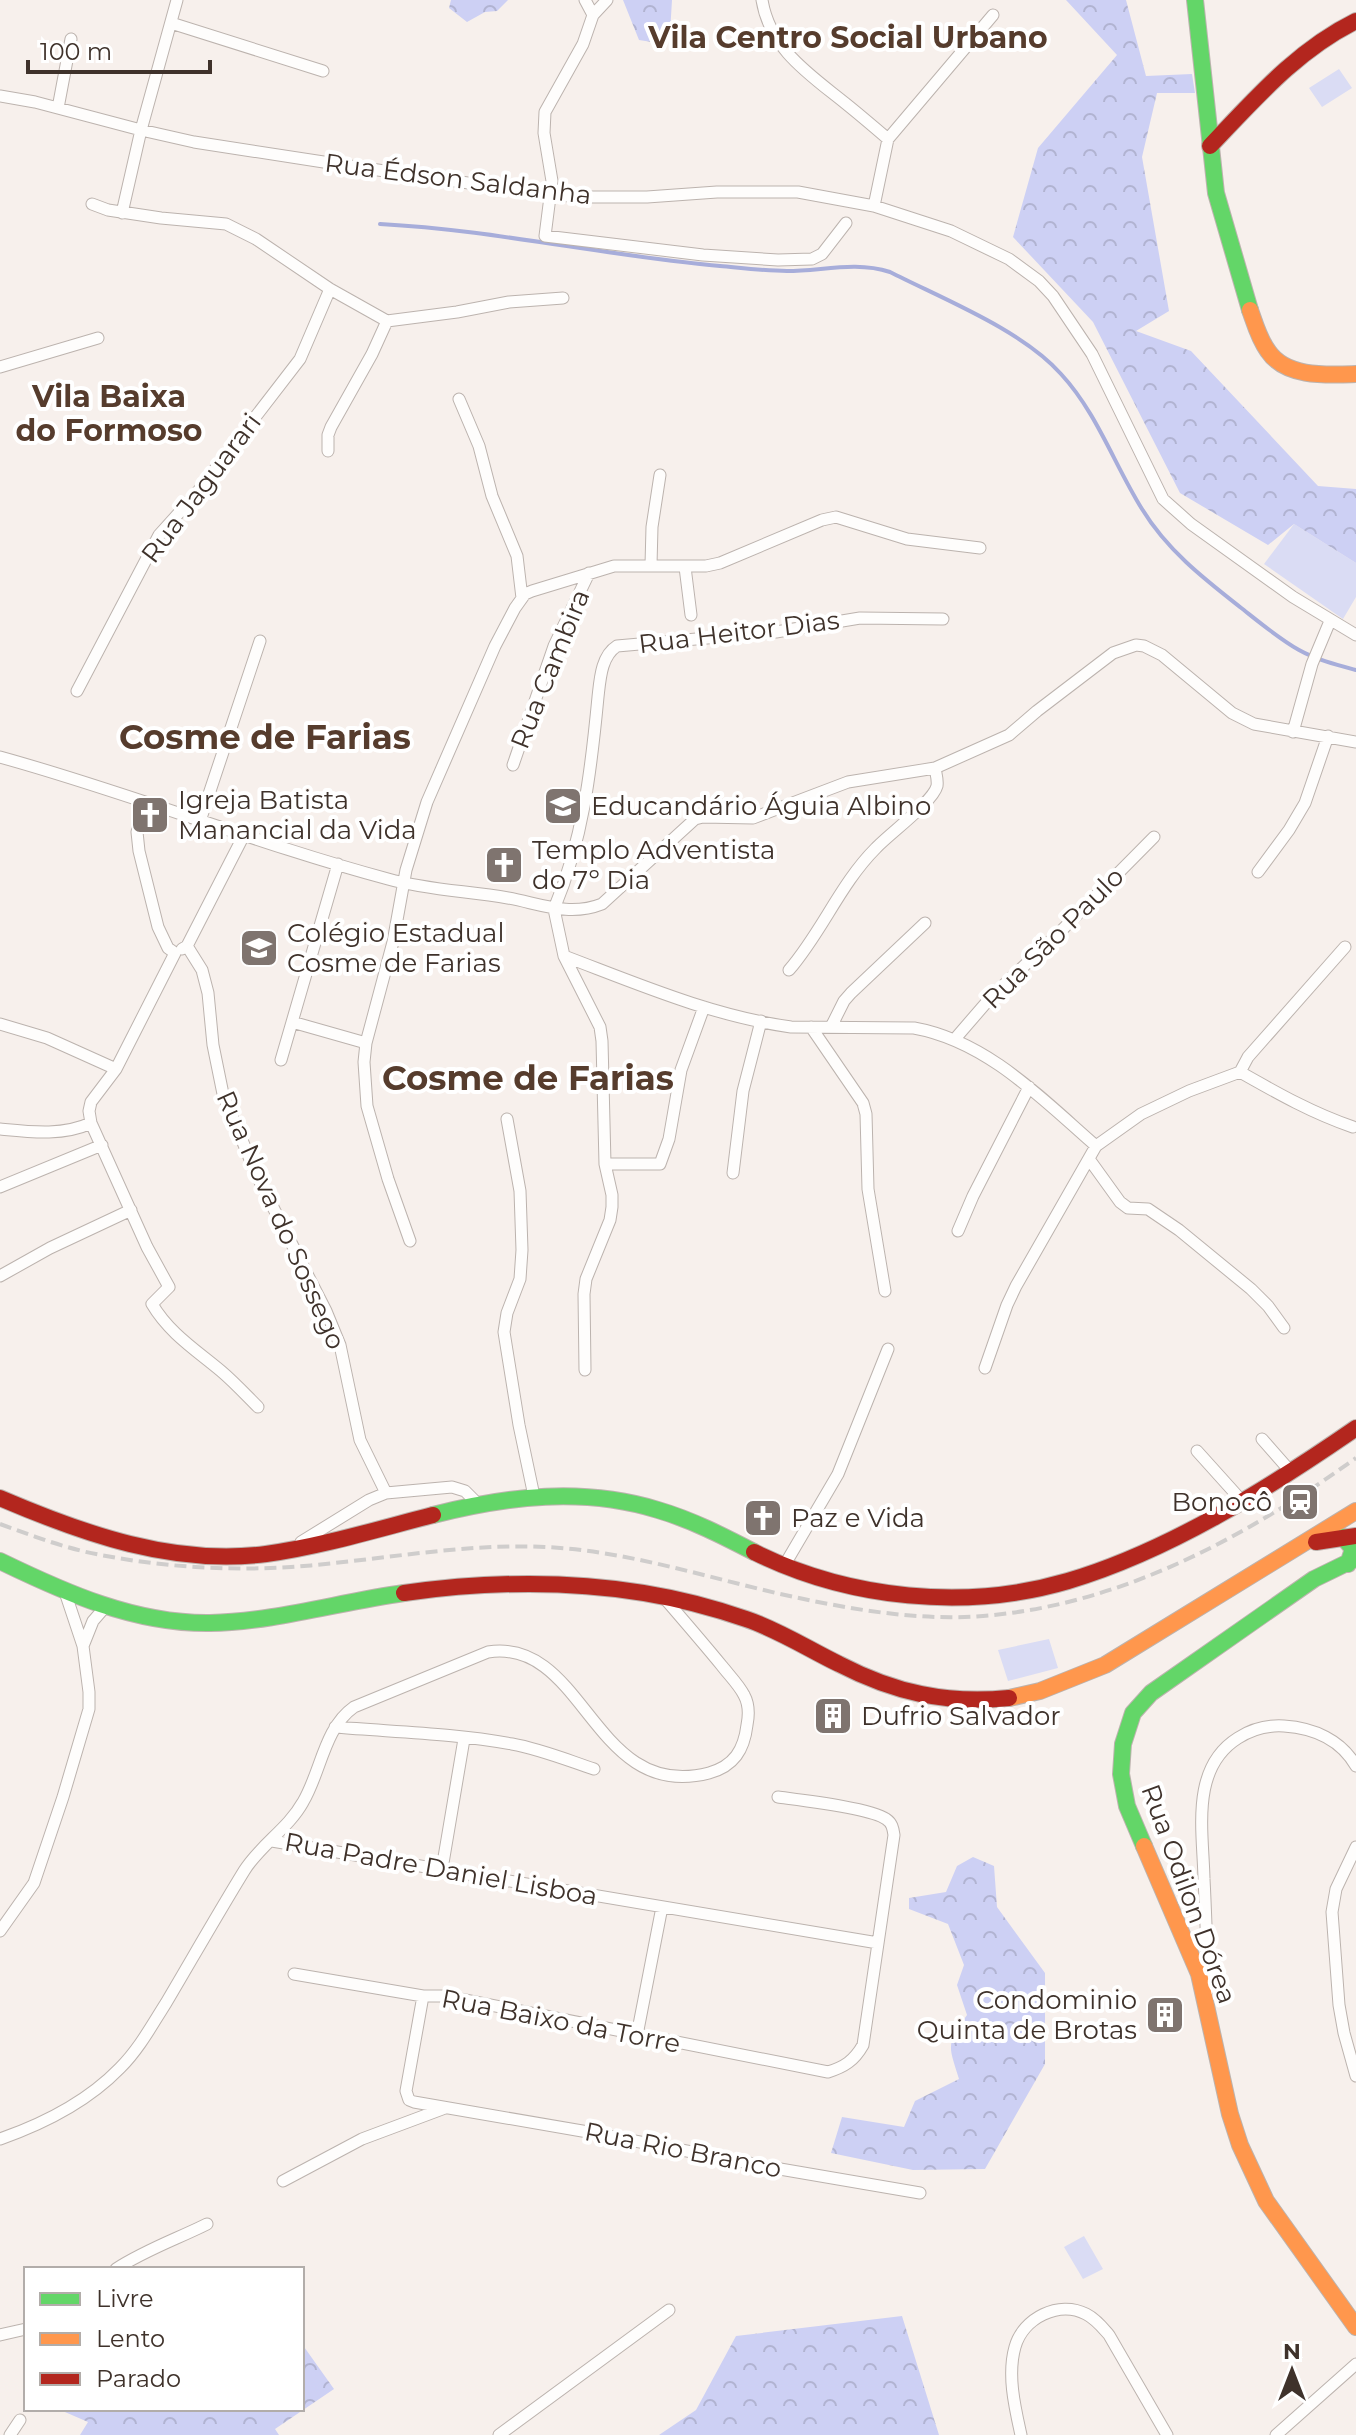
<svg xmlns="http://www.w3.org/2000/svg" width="1356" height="2435" viewBox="0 0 1356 2435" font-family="Montserrat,sans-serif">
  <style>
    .green { fill: #dadcf4 }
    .forest { fill: url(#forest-crowns) }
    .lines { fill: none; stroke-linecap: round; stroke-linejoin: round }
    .stream { stroke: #a7adda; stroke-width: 4 }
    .street-casing { stroke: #bcb3ae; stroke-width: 13 }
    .fast-casing { stroke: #bcb3ae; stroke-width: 18 }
    .slow-casing { stroke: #bcb3ae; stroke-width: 18 }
    .jam-casing { stroke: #bcb3ae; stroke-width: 18 }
    .street { stroke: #fefdfc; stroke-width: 11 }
    .fast { stroke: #63d668; stroke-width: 16 }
    .slow { stroke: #ff974d; stroke-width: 16 }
    .jam { stroke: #b3261e; stroke-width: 16 }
    .rail { stroke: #cfcdcc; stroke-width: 4; stroke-dasharray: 12 6; stroke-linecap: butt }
    .labels { text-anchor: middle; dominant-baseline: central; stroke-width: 8; stroke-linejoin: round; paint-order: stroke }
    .street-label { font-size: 26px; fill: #3f322b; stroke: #fff }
    .poi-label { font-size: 26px; fill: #3f322b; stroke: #fff; text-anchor: start }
    .quarter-label { font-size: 30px; font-weight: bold; fill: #563c2d; stroke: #fff }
    .district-label { font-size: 34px; font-weight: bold; fill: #563c2d; stroke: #fff }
  </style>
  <defs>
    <pattern id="forest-crowns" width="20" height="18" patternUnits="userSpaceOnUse" patternTransform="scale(2)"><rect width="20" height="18" fill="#cdd0f4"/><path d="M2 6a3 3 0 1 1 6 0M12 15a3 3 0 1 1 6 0" fill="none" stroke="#b1b3d1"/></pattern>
  </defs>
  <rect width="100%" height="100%" fill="#f7f0ec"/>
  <path class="green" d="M1339,69L1352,88L1322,107L1309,88Z
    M1294,524L1356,563V597L1343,619L1264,564Z
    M1049,1639L1058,1668L1008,1681L998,1650Z
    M1084,2236L1103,2269L1083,2279L1064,2247Z"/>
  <path class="forest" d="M451,0H508L497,11L485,12L467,22L449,8Z
    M623,0H672L670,33L658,43L639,40Z
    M1066,0H1126L1146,76L1192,74L1195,93H1157L1142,157L1169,311L1136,331L1191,351L1318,486L1356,489V563L1294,524L1268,545L1180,493L1093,322L1013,237L1038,148L1117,55Z
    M973,1857L994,1866L997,1907L1045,1973V2064L985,2169L913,2170L831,2153L842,2117L904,2127L915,2101L959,2079C949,2046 945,2045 967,2015L957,1985L964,1965L948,1924L909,1909V1898L946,1892L957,1866Z
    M902,2316L939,2435H659L696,2410L736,2336Z
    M302,2344L334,2389L275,2429L279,2435H80L88,2422L58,2409H302Z"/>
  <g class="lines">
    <path class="stream" d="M380,224C494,230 606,256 720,266C742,268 765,271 787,271C822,271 855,261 890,272C943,299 1022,330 1061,374C1097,413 1114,464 1142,509C1167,550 1203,578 1240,607C1259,622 1278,638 1299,650C1317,660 1337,665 1356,670"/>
    <defs>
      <path id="street" d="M585,0L593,15
        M607,0L593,15L583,44L545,112L544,133L552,181L545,236L703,255L778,260L812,259L822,254L846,223
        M762,0C770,49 809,74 845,103C860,115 874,127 888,139
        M171,23L323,71
        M0,96L35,102L141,130L194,142L343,165L552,195L589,197H647L717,192H798L874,206L951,231L1009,259L1039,281L1053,296L1092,354L1163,499L1191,524L1293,597L1356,635
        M58,108L71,39
        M92,204L108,210L161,218L226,224L256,239L330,289L387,321L457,312L509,302L563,298
        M874,206L888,139L993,15
        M122,213L141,130L177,0
        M0,367L98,338
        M459,399L479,446L492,496L517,556L522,598
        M328,451V435L331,427L372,354L387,321
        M651,565L652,527L660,475
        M685,567L691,615
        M77,691L159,535L196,494L300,359L330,289
        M1293,732L1312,664L1330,621
        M0,757C131,793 257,844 388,879C427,890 468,891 508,898C541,904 569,917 602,904L695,819L703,817L753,818L848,782L935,768L1009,735L1037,711L1113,653L1136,645L1144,646L1162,655L1232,713L1254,724L1356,742
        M513,765L554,646L589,573
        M145,804L137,832L139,851L158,927L168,948L175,953L116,1069L91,1102L89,1111L91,1123L147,1247L169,1287L152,1304C169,1333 196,1350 221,1371C234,1382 246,1395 258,1407
        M200,821L260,641
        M1258,872L1289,830L1305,803L1328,736
        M554,909C583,840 591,771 598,697C600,680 601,656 617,646L776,632L860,618L943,619
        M554,909L564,956L600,1027L602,1041L605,1164L612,1195V1207L610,1220L586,1279L584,1294L585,1370
        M187,946L202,970L208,993L213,1045L223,1094L256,1174L326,1311L340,1345L360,1440L386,1493
        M182,949L187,946L244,835
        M564,956C638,984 712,1016 791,1027L914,1028C987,1041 1042,1099 1096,1146
        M789,970C822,932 840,884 876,848C889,834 933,802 937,786C938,780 936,774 935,768
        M292,1022L366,1043
        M0,1024L47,1038L116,1069
        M811,1027L863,1103L866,1114L868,1189L885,1291
        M831,1027L844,1001L851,993L925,923
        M954,1040L992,996L1057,935L1154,837
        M281,1060L338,864
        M1240,1072L1248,1057L1345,947
        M1240,1072C1277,1093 1312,1113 1353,1127
        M507,1119L520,1191L522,1250L520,1279L507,1313L504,1332L519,1425L534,1496
        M0,1129C31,1132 63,1136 91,1123
        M1089,1159L1120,1202L1128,1208L1148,1209L1179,1230L1251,1289L1268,1306L1284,1328
        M605,1164H660L669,1139L681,1070L704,1007
        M733,1173L743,1091L761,1021
        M0,1187L102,1145
        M958,1231L973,1196L1029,1087
        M410,1241L388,1179L367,1106L364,1062L366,1043L393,942L406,870L427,802L495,646L515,608L525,594L532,591L614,566H706L720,563L822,520L836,517L907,539L980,548
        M0,1276L50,1248L131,1210
        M985,1368L1007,1305L1016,1286L1096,1146L1141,1114L1189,1091L1240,1072
        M1262,1439L1291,1472
        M1197,1451L1242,1501
        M301,1542L369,1500L386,1493L452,1487L465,1491L479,1505
        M784,1566L838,1474L888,1349
        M83,1646L93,1621L106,1606
        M335,1727C394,1732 454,1733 512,1744C540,1749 567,1760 594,1769
        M272,1841L878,1943
        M1356,1847L1336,1889L1332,1912L1339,2005L1344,2033L1356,2076
        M442,1869L464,1739
        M0,1931L34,1883L63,1797L89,1709V1692L83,1646L65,1592
        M294,1974L423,1996H445L828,2072C844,2067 854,2061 863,2045L894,1835C893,1828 892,1823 886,1819C871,1808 800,1800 778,1797
        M1208,1990C1207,1953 1206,1916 1204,1879C1203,1831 1190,1768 1238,1738C1252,1729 1268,1725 1284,1726C1314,1728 1341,1740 1356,1766
        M423,1996L406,2091L409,2100L414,2102L588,2132L780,2169L920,2193
        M637,2035L662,1907
        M0,2139C43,2124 88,2101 120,2068C139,2049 152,2025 166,2003C192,1959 217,1915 244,1871C260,1845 288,1829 303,1802C321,1772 324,1728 354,1707L488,1652C585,1637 593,1803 709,1773C734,1766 744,1750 747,1725C749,1715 749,1704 744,1695C739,1685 729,1675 722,1666C704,1644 685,1622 666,1600
        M283,2181L362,2139L445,2108
        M116,2269C145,2250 177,2239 207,2224
        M0,2335L26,2329
        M10,2435L20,2420
        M499,2435L669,2310
        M1021,2435C1015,2408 1007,2375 1015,2347C1023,2318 1059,2300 1086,2314C1096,2319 1102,2327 1109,2335L1167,2435
        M1276,2435L1356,2364"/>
      <path id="fast" d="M1195,0L1216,193L1250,310
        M433,1515C508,1496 583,1487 658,1510C692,1520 723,1536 754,1552
        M1343,1537L1353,1549L1348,1564
        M0,1561C66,1593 135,1624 210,1623C273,1622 340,1602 404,1593
        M1144,1846L1127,1806L1121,1774L1123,1744L1133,1713L1151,1693L1314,1579L1355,1559"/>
      <path id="slow" d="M1250,310C1255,324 1259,339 1268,351C1286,378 1327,375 1356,374
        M1009,1698L1040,1691L1105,1665L1356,1511
        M1144,1846L1199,1974L1230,2114L1240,2145L1266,2201L1356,2327"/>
      <path id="jam" d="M1210,146C1255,99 1297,50 1356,21
        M0,1498C84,1534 174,1566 266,1554C323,1546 378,1529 433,1515
        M1316,1542L1356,1536
        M754,1552C849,1599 966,1611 1068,1581C1169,1551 1269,1488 1356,1428
        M404,1593C518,1577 636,1580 746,1619C779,1630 808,1649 839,1664C895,1693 946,1704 1009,1698"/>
    </defs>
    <use href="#street" class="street-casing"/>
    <use href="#fast" class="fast-casing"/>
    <use href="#slow" class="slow-casing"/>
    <use href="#jam" class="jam-casing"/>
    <use href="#street" class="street"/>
    <use href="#fast" class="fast"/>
    <use href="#slow" class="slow"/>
    <use href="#jam" class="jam"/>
    <path class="rail" d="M0,1524C33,1536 67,1549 101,1555C163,1567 228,1571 291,1567C376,1561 460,1543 545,1547C630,1551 711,1579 794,1597C855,1610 920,1621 983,1616C1121,1605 1246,1537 1356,1458"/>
  </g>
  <defs>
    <symbol id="school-square" viewBox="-11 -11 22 22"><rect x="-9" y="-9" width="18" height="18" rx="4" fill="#7f746f" stroke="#fff"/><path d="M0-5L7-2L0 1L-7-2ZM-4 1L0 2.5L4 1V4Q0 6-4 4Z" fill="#fff"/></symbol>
    <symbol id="church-square" viewBox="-11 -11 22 22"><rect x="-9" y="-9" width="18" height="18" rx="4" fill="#7f746f" stroke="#fff"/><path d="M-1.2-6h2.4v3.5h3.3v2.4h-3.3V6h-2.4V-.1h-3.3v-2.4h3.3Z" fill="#fff"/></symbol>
    <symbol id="station-square" viewBox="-11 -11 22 22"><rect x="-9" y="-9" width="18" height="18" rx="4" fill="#7f746f" stroke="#fff"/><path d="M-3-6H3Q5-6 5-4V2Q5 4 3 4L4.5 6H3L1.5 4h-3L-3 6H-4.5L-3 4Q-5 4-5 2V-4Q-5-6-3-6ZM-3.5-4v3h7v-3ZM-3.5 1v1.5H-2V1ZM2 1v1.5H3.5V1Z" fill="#fff"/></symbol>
    <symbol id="building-square" viewBox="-11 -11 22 22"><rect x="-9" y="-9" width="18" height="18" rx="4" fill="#7f746f" stroke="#fff"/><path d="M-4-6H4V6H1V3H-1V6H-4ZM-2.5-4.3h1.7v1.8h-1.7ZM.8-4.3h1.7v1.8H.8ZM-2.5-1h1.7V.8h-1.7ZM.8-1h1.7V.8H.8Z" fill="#fff"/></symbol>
  </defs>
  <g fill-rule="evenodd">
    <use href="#school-square" x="541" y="784" width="44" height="44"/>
    <use href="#church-square" x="128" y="793" width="44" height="44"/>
    <use href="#church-square" x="482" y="843" width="44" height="44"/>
    <use href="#school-square" x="237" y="926" width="44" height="44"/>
    <use href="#station-square" x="1278" y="1480" width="44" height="44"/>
    <use href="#church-square" x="741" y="1496" width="44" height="44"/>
    <use href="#building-square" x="811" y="1694" width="44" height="44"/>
    <use href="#building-square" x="1143" y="1993" width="44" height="44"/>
  </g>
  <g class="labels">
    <g class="street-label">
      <text transform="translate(458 179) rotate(7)">Rua Édson Saldanha</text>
      <text transform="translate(201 488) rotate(-53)">Rua Jaguarari</text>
      <text transform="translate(739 632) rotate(-7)">Rua Heitor Dias</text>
      <text transform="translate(550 669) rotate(-68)">Rua Cambira</text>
      <text transform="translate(1053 938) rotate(-45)">Rua São Paulo</text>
      <text transform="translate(281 1220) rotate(66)">Rua Nova do Sossego</text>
      <text transform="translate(441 1869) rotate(10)">Rua Padre Daniel Lisboa</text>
      <text transform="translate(1189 1894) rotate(70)">Rua Odilon Dórea</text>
      <text transform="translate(561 2021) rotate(11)">Rua Baixo da Torre</text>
      <text transform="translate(683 2150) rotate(11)">Rua Rio Branco</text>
    </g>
    <g class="poi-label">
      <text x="178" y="800">Igreja Batista<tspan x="178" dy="30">Manancial da Vida</tspan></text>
      <text x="591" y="806">Educandário Águia Albino</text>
      <text x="532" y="850">Templo Adventista<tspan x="532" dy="30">do 7º Dia</tspan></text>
      <text x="287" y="933">Colégio Estadual<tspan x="287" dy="30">Cosme de Farias</tspan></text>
      <text x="1272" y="1502" text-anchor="end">Bonocô</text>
      <text x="791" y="1518">Paz e Vida</text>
      <text x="861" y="1716">Dufrio Salvador</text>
      <text x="1137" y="2000" text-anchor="end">Condominio<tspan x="1137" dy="30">Quinta de Brotas</tspan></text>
    </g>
    <g class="quarter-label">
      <text x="848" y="37">Vila Centro Social Urbano</text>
      <text x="109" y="396">Vila Baixa<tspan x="109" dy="34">do Formoso</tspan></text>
    </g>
    <g class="district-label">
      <text x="265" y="737">Cosme de Farias</text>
      <text x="528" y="1078">Cosme de Farias</text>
    </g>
  </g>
  <rect x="24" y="2267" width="280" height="144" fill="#ffffff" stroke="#b2adaa" stroke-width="2"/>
  <rect x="40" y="2293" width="40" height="12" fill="#63d668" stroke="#b2adaa" stroke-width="2"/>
  <text x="96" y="2307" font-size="24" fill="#3f322b">Livre</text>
  <rect x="40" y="2333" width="40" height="12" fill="#ff974d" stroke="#b2adaa" stroke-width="2"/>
  <text x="96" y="2347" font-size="24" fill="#3f322b">Lento</text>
  <rect x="40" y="2373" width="40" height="12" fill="#b3261e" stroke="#b2adaa" stroke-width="2"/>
  <text x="96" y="2387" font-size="24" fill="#3f322b">Parado</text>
  <g transform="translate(1292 2371)" stroke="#ffffff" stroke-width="6" paint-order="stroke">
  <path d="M0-6L14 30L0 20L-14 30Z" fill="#3f322b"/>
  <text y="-12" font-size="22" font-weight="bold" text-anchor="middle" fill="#3f322b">N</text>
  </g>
  <path d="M28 60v12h182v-12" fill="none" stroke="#3f322b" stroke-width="4"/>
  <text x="40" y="60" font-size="24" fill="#3f322b" stroke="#ffffff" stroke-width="6" paint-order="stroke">100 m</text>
</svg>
